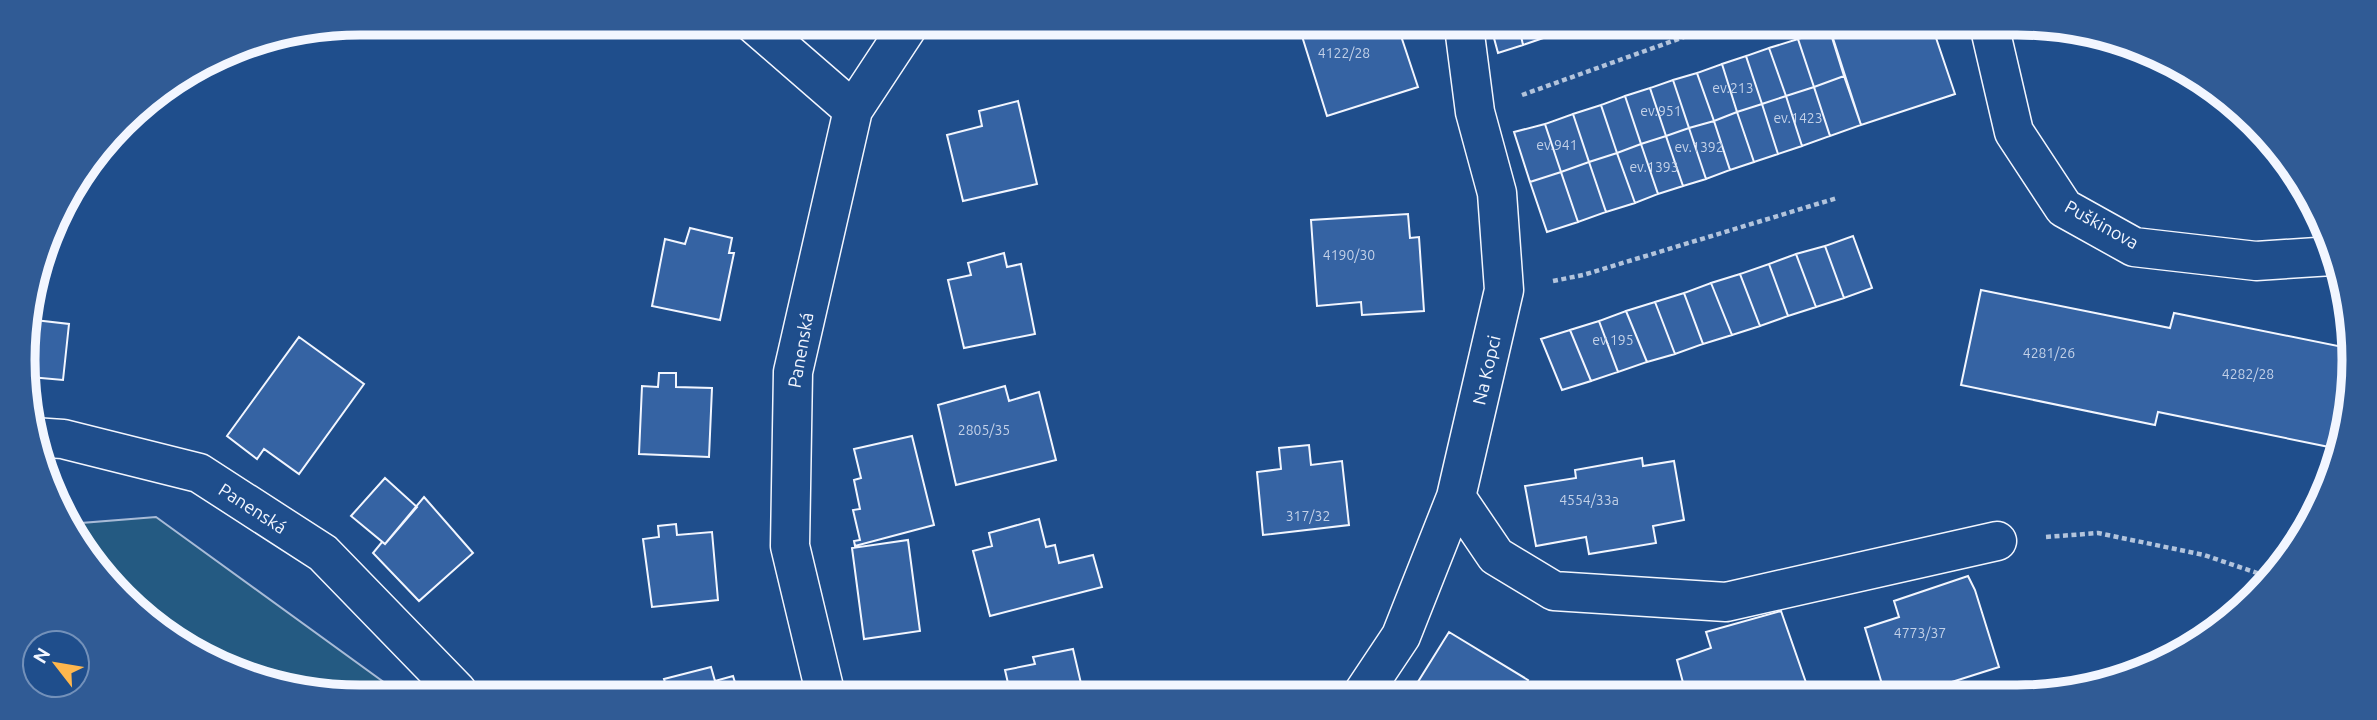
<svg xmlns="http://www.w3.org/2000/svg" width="2377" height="720" viewBox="0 0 2377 720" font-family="Ubuntu,sans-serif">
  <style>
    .green { fill: #245a82; stroke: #a8bbd7; stroke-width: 2 }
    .building { fill: #3563a3; stroke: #f2f6ff; stroke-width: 2 }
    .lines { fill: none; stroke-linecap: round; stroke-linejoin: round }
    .street-casing { stroke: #f2f6ff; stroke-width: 41 }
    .path { stroke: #b3c4dc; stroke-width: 4.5; stroke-dasharray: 5 3.5; stroke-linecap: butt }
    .street { stroke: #1f4e8c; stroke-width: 38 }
    .labels { text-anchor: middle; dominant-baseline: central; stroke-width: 5; stroke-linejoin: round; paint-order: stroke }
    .number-label { font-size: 14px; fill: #c3d1e8 }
    .street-label { font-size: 18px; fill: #f2f6ff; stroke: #1f4e8c }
    .rim { fill: none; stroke: #f2f6ff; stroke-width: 9 }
  </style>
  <rect width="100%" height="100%" fill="#1f4e8c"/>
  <path class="green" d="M156,517L396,691H294L173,641L80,548L69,524Z"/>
  <path class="building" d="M358,23H450L449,35L358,30Z
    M1323,26L1398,27L1418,87L1327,116L1301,33Z
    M1491,27H1519L1523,45L1498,53Z
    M1519,27H1547L1549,36L1523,45Z
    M1547,27H1574V28L1549,36Z
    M1829,28L1844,76L1814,87L1798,39Z
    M1833,28L1933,29L1955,94L1861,125L1830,29Z
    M1798,39L1814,87L1786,96L1769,48Z
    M1769,48L1786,96L1762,104L1746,56Z
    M1746,56L1762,104L1737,112L1722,64Z
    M1722,64L1737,112L1714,121L1697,73Z
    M1697,73L1714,121L1689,128L1673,80Z
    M1844,76L1861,125L1830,136L1814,87Z
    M1673,80L1689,128L1666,136L1650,88Z
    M1814,87L1830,136L1802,146L1786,96Z
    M1650,88L1666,136L1641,144L1625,96Z
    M1625,96L1641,144L1617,153L1601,105Z
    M1786,96L1802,146L1778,154L1762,104Z
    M1018,101L1037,184L963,201L947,135L982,126L979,111Z
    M1762,104L1778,154L1754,162L1737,112Z
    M1601,105L1617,153L1589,162L1573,114Z
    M1737,112L1754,162L1730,170L1714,121Z
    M1573,114L1589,162L1561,172L1545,124Z
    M1714,121L1730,170L1706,179L1689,128Z
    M1545,124L1561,172L1530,182L1514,132Z
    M1689,128L1706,179L1683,186L1666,136Z
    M1666,136L1683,186L1658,194L1641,144Z
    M1641,144L1658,194L1635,203L1617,153Z
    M1617,153L1635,203L1606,212L1589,162Z
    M1589,162L1606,212L1578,222L1561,172Z
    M1561,172L1578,222L1547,232L1530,182Z
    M1408,214L1410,238L1419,237L1424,311L1362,315L1361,302L1317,306L1311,220Z
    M690,228L732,238L729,253H734L720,320L652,306L665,239L685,244Z
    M1853,236L1872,288L1844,298L1825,246Z
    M1825,246L1844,298L1816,307L1796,254Z
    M1004,253L1007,267L1021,264L1035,334L964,348L948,280L971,275L968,263Z
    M1796,254L1816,307L1788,316L1769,264Z
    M1769,264L1788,316L1760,326L1740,274Z
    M1740,274L1760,326L1732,335L1711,283Z
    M1711,283L1732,335L1703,344L1684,293Z
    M1981,290L2170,328L2174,313L2348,348V426L2339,449L2158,412L2155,425L1961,385Z
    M1684,293L1703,344L1675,354L1655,302Z
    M1655,302L1675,354L1647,362L1626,311Z
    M1626,311L1647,362L1618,372L1599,321Z
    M26,319L69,324L63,380L30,377Z
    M1599,321L1618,372L1591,381L1570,330Z
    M1570,330L1591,381L1562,390L1541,339Z
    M299,337L364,384L299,474L264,449L257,459L227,436Z
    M659,373H676V387L712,388L709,457L639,454L642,386L658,387Z
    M1005,386L1009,401L1039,392L1056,460L956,485L938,405Z
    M912,436L934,525L855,546L854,541L860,540L853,510L860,509L854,480L861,478L854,449Z
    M1309,445L1311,465L1342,461L1349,525L1263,535L1257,472L1281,469L1279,448Z
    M1642,458L1643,466L1674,461L1684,520L1653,526L1656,543L1589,554L1586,537L1536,546L1525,486L1576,478L1575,470Z
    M385,478L417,507L385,544L351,516Z
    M424,497L473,553L419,601L373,553L382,542L385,544Z
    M1039,519L1046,547L1055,545L1059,563L1093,555L1102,587L990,616L973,551L992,546L989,533Z
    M676,524L677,535L712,532L718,600L652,607L643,539L659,537L658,526Z
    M908,540L920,631L864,639L852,548Z
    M1968,576L1975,590L1999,667L1914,694H1885L1865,628L1899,617L1894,601Z
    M1781,611L1810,694H1686L1677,660L1711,648L1706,632Z
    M1449,632L1528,680L1521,693H1411Z
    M1073,649L1083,692H1010L1005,670L1035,664L1033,657Z
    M711,667L715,681L733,676L738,692L668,691L664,679Z"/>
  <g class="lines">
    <defs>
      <path id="street" d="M754,24L853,110
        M1990,29L2014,132L2064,208L2134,247L2256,261L2332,256
        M33,437L63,439L199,473L323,553L457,691
        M1456,497L1496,556L1554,591L1726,602L1997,541
        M825,692L790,546L793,372L853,110L909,25
        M1363,693L1401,636L1456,497L1504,290L1497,193L1475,112L1464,27"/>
    </defs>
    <use href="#street" class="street-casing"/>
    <path class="path" d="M1522,95L1709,28
      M1553,281L1583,275L1837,198
      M2046,537L2098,533L2204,555L2269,577"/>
    <use href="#street" class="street"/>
  </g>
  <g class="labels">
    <g class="number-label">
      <text x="1344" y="53">4122/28</text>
      <text x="1733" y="88">ev.213</text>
      <text x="1661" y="111">ev.951</text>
      <text x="1798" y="118">ev.1423</text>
      <text x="1557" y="145">ev.941</text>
      <text x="1699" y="147">ev.1392</text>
      <text x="1654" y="167">ev.1393</text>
      <text x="1349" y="255">4190/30</text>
      <text x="1613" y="340">ev.195</text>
      <text x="2049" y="353">4281/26</text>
      <text x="2248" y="374">4282/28</text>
      <text x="984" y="430">2805/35</text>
      <text x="1589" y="500">4554/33a</text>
      <text x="1308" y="516">317/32</text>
      <text x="1920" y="633">4773/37</text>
    </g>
    <g class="street-label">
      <text transform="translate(2102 224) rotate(29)">Puškinova</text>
      <text transform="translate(800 350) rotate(-80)">Panenská</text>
      <text transform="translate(1486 370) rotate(-77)">Na Kopci</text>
      <text transform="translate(253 508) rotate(33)">Panenská</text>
    </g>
  </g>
  <path d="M0 0H2377V720H0ZM360 35H2017A325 325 0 0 1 2342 360V360A325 325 0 0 1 2017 685H360A325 325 0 0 1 35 360V360A325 325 0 0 1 360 35Z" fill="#305b95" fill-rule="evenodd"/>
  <path class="rim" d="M360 35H2017A325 325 0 0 1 2342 360V360A325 325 0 0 1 2017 685H360A325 325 0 0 1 35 360V360A325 325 0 0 1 360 35Z"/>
  <g transform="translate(56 664) rotate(301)"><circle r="33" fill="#1f4e8c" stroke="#7391ba" stroke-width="2"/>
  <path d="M0-5L12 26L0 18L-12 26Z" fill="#ffb74d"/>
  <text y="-10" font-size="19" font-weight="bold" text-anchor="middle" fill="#f2f6ff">N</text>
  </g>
</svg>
